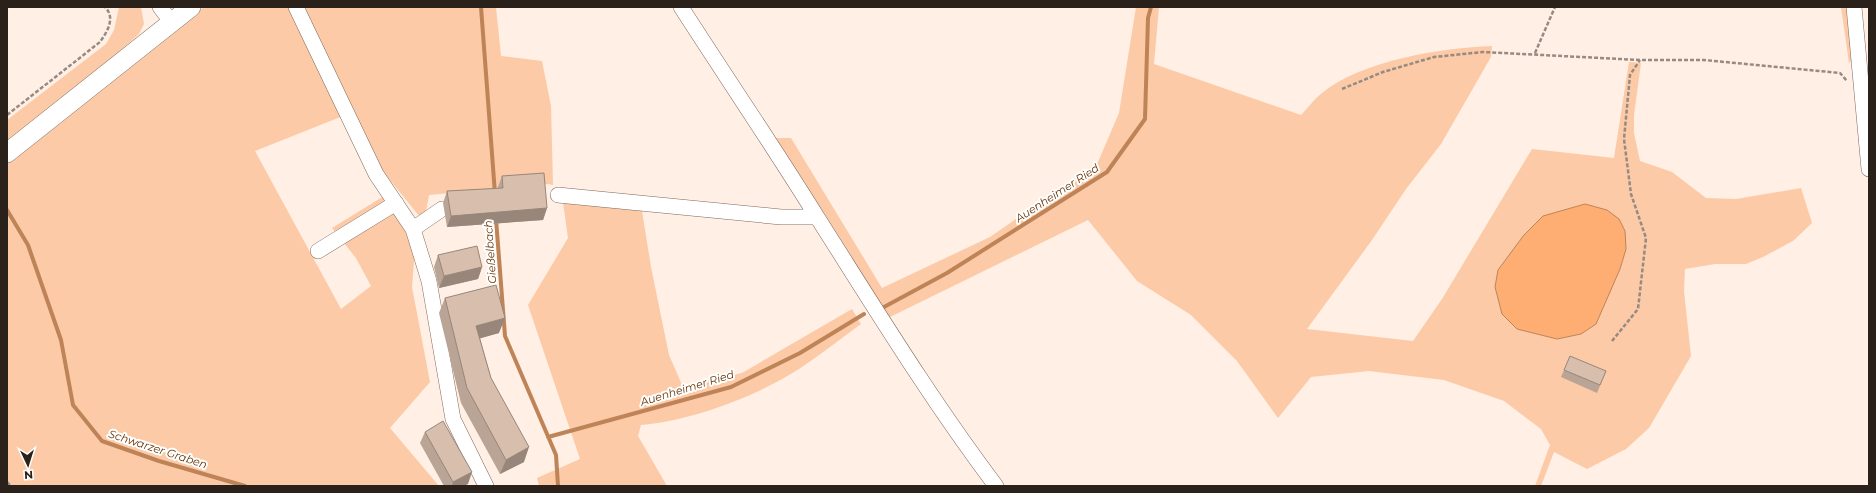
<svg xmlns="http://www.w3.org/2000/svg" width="1876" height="493" viewBox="0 0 1876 493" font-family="Montserrat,sans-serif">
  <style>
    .green { fill: #fccaa7 }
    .water { fill: #feae73; stroke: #be8458 }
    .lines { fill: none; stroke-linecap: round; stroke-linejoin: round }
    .stream { stroke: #be8458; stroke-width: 4 }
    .minor-casing { stroke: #7f6859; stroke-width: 16 }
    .major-casing { stroke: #7f6859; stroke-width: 20 }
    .path { stroke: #968a81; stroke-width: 2.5; stroke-dasharray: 4 2; stroke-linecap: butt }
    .minor { stroke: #fff; stroke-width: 15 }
    .major { stroke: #fff; stroke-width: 19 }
    .wall { fill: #baa495 }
    .shaded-wall { fill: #978679 }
    .building { fill: #d8bfad; stroke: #978679 }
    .labels { text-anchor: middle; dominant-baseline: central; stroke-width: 4; stroke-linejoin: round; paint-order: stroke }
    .water-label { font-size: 11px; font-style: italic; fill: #663403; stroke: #fff }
  </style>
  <rect width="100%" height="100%" fill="#ffefe4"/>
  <path class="green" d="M119,7H141L144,24L139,34L101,68L7,141V120L106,44L114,30Z
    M204,7H292L343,116L255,151L341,309L371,286L356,258L332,228L384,196L404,222L415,248L412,287L430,382L390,428L439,486H7V162Z
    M304,7H496L501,56L542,61L551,106L553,185L548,184L429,195L424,222L373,159Z
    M1136,7H1159L1154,64L1301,115C1308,108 1314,99 1322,93C1363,60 1441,48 1492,46L1491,57L1441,144L1406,189L1372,240L1307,329L1413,341L1442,299L1532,149L1614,158L1629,62L1641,63L1634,115V133L1640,161L1672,172L1706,198L1736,199L1801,188L1812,223L1793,241L1763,257L1746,264H1715L1685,269L1684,291L1691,356L1649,428L1626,449L1587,469L1554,452L1541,486H1535L1550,445L1541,429L1504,401L1444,380L1369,371L1311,377L1278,418L1237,361L1191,315L1137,281L1088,220L890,317L871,295L773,138H791L882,288L990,237L1098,162L1119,113Z
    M1841,7H1848L1853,60L1849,63Z
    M562,195L641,205L651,267L669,355L683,387L742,373L852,309L861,324C840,339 820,355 799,369C755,397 693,420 641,425L638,436L667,486H539L537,478L580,459L528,305L568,238Z"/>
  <path class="water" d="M1585,204L1607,210L1619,219L1625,231L1626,249L1620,269L1596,324L1581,334L1557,339L1517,329L1502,314L1495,287L1498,270L1524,235L1543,216Z"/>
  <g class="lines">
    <path class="stream" d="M481,7L495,194
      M7,210L28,245L61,340L73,405L102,441L159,461L245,486
      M496,219L505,336L556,455L558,486
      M884,307L947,273L1107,172L1145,119L1148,18L1151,7
      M548,437L731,387L800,353L864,314"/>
    <defs>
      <path id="minor" d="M160,7L172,23
        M296,7L376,174L413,229L442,209
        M681,7C726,77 773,146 817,217C875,308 931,400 996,486
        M1854,7L1869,169
        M558,195L781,217H817
        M413,229L429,281L453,419L486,486
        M318,251L396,203"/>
      <path id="major" d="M7,153L191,7"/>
    </defs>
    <use href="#minor" class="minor-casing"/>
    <use href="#major" class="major-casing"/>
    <path class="path" d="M1535,53L1555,7
      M1342,89L1383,72L1434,57L1483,52L1640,60H1704L1840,73L1847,81
      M7,115L100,42C107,32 116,18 105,7
      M1612,341L1638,309L1646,238L1631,194L1624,139L1630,75L1640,60
      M7,482L11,486"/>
    <use href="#minor" class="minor"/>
    <use href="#major" class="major"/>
  </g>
  <path class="wall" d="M502,176L547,208L543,220L447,227L443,203L447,191L498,189V187Z
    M438,255L482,267L478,279L439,288L434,267Z
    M445,298L499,333L480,338L491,378L524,462L500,474L461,403L439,313Z
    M1564,370L1606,371L1597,393L1561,377Z
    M425,432L468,484L463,486H444L420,443Z"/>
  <path class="shaded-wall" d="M547,208L543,220L447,227L451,216Z
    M482,267L478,279L439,288L444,276Z
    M505,318L499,333L471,341L476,326Z
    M529,447L524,462L500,474L506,460Z
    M472,472L468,484L463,486H452L453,482Z"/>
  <path class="building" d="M544,173L547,208L451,216L447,191L503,188L502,176Z
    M477,246L482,267L444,276L438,255Z
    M496,285L505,318L476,326L491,378L529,447L506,460L467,388L445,298Z
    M1570,356L1606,371L1600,385L1564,370Z
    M443,421L472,472L453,482L425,432Z"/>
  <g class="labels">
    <g class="water-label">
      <text transform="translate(1057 193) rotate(-33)">Auenheimer Ried</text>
      <text transform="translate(490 252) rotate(-94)">Gießelbach</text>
      <text transform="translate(687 388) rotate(-17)">Auenheimer Ried</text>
      <text transform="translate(158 449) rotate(18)">Schwarzer Graben</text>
    </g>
  </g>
  <rect width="1876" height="493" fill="none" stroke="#2a211a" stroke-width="16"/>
  <g transform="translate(28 465) rotate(176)" stroke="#ffffff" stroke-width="3" paint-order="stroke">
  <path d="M0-3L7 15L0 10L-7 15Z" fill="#2a211a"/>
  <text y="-6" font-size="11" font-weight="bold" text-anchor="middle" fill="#2a211a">N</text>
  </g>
</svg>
